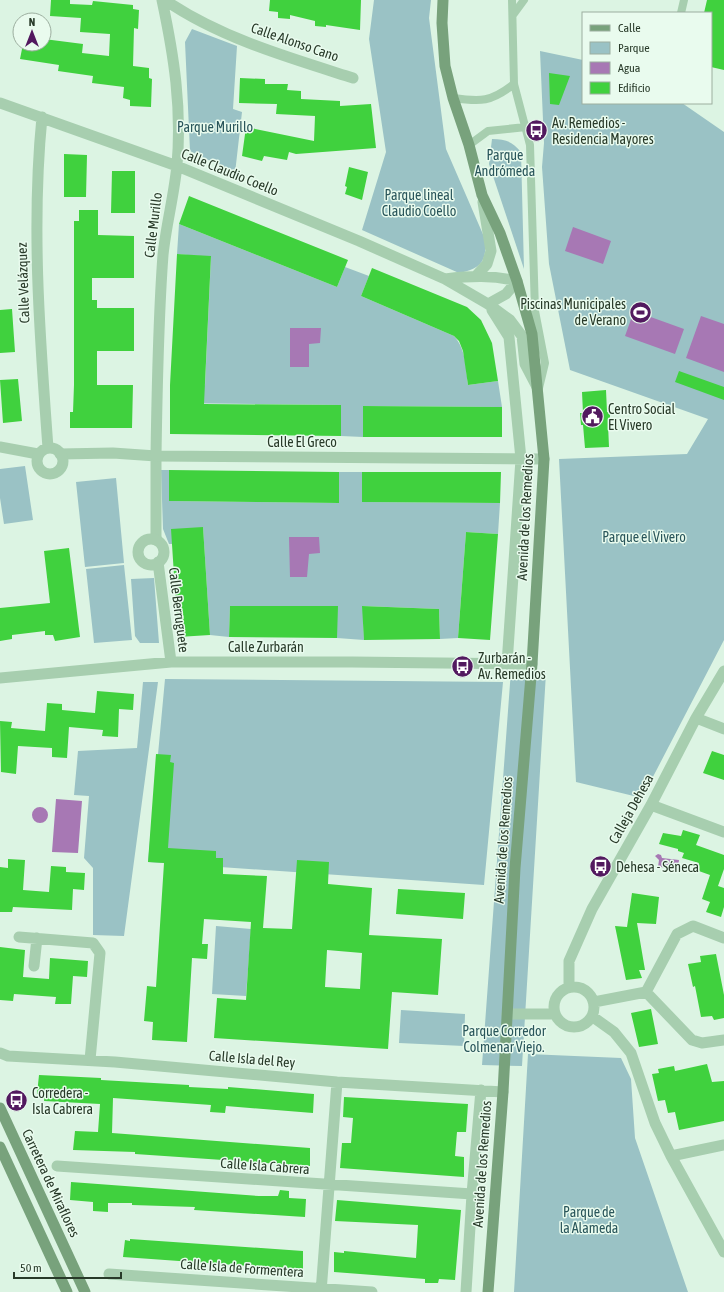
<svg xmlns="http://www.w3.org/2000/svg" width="724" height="1292" viewBox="0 0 724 1292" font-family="'Asap Condensed',sans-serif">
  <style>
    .green { fill: #9ac2c5 }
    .water { fill: #a778b4 }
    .building { fill: #40d13e; fill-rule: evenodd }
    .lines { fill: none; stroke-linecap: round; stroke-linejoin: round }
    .service { stroke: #a7ceaf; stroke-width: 8 }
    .pedestrian { stroke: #a7ceaf; stroke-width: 11 }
    .minor { stroke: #a7ceaf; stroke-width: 11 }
    .secondary { stroke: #78a27c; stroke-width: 11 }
    .labels { text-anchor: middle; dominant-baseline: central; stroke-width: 3; stroke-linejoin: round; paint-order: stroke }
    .street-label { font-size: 14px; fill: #283a29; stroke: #e9fbee }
    .poi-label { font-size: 14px; fill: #283a29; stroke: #e9fbee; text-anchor: start }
    .park-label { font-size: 14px; fill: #29555a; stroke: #e9fbee }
  </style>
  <rect width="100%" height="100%" fill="#dcf4e3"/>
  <path class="green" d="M374,0H431L429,18L446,149L485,239C487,261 481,269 459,273L362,230L386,152L369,39Z
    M192,29L237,46L233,109L242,112L235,173L190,151L185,42Z
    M540,51L583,60V103H682L724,132V640L642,798L576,782L559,459L687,454L708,419L570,370L549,264L542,167L544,143Z
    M492,139C505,139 512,141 521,152L524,269L489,164Z
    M179,224L337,287L345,267L369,276L361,296L454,336C466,349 466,369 468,385L498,381L502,407L364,406L363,437L341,436V405L171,403L205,385L211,257L177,254Z
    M25,466L33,520L4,524L0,498V469Z
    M161,470H169V501L339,503V472H362V502L500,503L498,534L466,532L458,638L440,639L439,609L363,606L364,640L337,638V606H230L229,637L210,635L203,527L172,544H169L163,529Z
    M116,478L124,563L85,567L76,482Z
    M124,565L132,640L94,643L86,569Z
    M154,578L159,643H140L135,636L131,579Z
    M511,670L546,673L522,1066L482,1065Z
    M165,679L503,682L484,885L148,862Z
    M143,682H158L124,936L93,935V868L84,858L89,796L74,795L78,751L137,748Z
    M216,926L251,929L246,996L212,994Z
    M401,1010L465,1014L464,1046L399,1043Z
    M528,1054L621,1058L631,1079L635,1138L688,1292H514Z"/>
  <path class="water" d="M573,227L611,241L603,264L565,251Z
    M634,311L684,329L675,354L625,336Z
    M701,316L724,324V372L686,358Z
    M290,328H321L320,343L309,344V367H290Z
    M289,537H319L320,553L309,554L307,577H290Z
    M56,799L82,801L78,853L52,852Z
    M32 815a8 8 0 1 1 16 0a8 8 0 1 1-16 0Z
    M658,854L661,855L662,858L679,860L678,868L658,867L659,860L655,856Z"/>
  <path class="building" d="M51,0H70V4L92,5L93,1L133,5V9L139,10L138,29L134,28L133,66L149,68V78L152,79L151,107L130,106V100L123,98L124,87L92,83L93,76L58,71L59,65L20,59L23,44H44V39L83,44L82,53L109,56L110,34L80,32L81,18L50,16Z
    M270,0H361L360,30L326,25V27L315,26V21L290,15V19L278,18V12L269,11Z
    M707,0H724V70L711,67V13H704Z
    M549,73L570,76L559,105L550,104Z
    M240,78L265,79V84H288L287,90L301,91V99L340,101V106L371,104L376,148L296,154L289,152L287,160L264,156L262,161L242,156L246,127L314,141L315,116L276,114L277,104L239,103Z
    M64,154L87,155L86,197H64Z
    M349,167L368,172L362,200L345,194L347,187L345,186Z
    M112,171H135V213H111Z
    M189,196L348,260L337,287L179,224Z
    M79,210H98V235L134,236V278H92V300H97V308H134V351H97V385H133L132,428H70V412H73L74,385V221H79Z
    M177,254L211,256L204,404L341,405V436L170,434V385Z
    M372,268L467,307L481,320L492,343L498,381L468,385L463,351L459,341L454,336L361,296Z
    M12,309L15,352L0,353V310Z
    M679,371L724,387V400L675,382Z
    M18,379L22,421L3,423L0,380Z
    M606,390L607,412H610V424H608L609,447L585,448L583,425H581L580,413H583L582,392Z
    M363,406L502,407V437H363Z
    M169,470L339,472V503L169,501Z
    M362,472H501L500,503L362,502Z
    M203,527L210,635L178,637L171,529Z
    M466,532L498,534L490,640L458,638Z
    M69,548L80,637L55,641L53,635H45V631L12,635V639L0,641V608L50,603L44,551Z
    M230,606H338L337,638L229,637Z
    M362,606L439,609L440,639L364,640Z
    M97,691L134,694L133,710L119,709L118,737L102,736L103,730L69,727L67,758L52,757V748L18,746L16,774L1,772L0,721L12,722L11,728L45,731L47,703L62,704V710L95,713Z
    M712,751L724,755V780L703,773Z
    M156,754L171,755L170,762L174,763L168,848L216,851V858H223V874L267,876L263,928L292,929L297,860L329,862L328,884L372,888L369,935L442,939L438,995L392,992L388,1049L214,1038L217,998L246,1000L251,922L204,919L202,944H208L207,959L192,958L187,1042L152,1040L153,1022L144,1021L147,986L156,987L164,863L148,862ZM327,950L362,953L360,989L325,987Z
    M683,830L700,835L696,845L724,855V869L718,886L724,888V907L721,917L706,912L710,902L702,899L710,875L696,870L699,863L682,858L684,853L678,851V849L659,844L663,833L681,836Z
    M8,859L25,860L23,890L49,892L51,866L66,867V872L85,873L84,890L73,889L72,910L13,907L12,912H0V867L8,868Z
    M398,889L465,893L463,919L396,914Z
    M632,893L659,897L656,924L637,923L645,970H639L642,978L626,980L615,926L627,927Z
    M0,947L25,950L23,977L49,979L50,958L88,961L87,977L73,976L71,1004H55L56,997L14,994L13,1001L0,1000Z
    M716,954L724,995V1018L714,1020L712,1016L701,1017L695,986L693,987L688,964L701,962L700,956Z
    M651,1009L658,1044L639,1047L631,1013Z
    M707,1064L712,1082L724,1081V1121L679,1130L675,1112L668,1113L665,1100L658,1101L652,1074L659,1073L658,1069L674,1066L675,1071Z
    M39,1075L101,1078V1080L189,1085V1087L228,1089V1087L314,1094L313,1113L226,1106L225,1113L210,1112L211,1105L113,1098L112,1133L310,1148V1166L135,1154V1152L73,1150L75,1131L98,1132L100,1104L44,1101L45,1094H37Z
    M344,1097L468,1104L466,1132H457L455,1156L464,1157V1177L340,1168L342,1143H351L353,1118L343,1117Z
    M71,1182L259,1196H278L280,1190L289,1191V1198L306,1199L305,1217L194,1210L195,1207L132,1205V1203H108V1212L93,1211V1202L70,1200Z
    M337,1200L461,1210L455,1280L439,1279L438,1283H425V1279L334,1272V1252L344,1253V1251L416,1258L418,1225L335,1221Z
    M130,1239L303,1251V1270L123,1257L125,1240L130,1241Z"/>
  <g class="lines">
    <path class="service" d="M512,0L514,84L530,145L535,311L545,363L539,388
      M681,13L684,0
      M513,15L524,0
      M453,98C481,102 491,102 514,84
      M469,145L488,131L526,127"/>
    <path class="pedestrian" d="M0,447L38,454
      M60,454L113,453L156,456V540"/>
    <path class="minor" d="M162,0C174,56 182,108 177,165C174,196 166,225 163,255C158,322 157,389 156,456L544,459
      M165,0C220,38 290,58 353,78
      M0,103L177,166L359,241L445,279L488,304L510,320L522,336L525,364L537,387
      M42,117C31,227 40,338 48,448
      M476,276L487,264L491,251L483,202
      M445,279C471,276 492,275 517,281L506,294L488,304
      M492,310L509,337L521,459L507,664
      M37 461a13 13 0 1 1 26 0a13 13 0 1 1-26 0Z
      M138 552a13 13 0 1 1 26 0a13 13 0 1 1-26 0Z
      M158,562L171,662
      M0,678L171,662H352L532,664
      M696,718L724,729
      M651,805L724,832
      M19,937L93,943L100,953L90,1060
      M34,966L37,938
      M554 1007a20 20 0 1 1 40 0a20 20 0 1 1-40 0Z
      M569,987V961L592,909L651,805L696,718L724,671
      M646,992L677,934L693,926L724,938
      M646,992L692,1040L702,1043L724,1040
      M594,1002L646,992
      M507,1014H555
      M593,1017L614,1032L631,1053L655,1123L671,1156L724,1252
      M0,1053L8,1056L115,1062L337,1082L503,1092
      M671,1156L724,1145
      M57,1166L472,1194
      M109,1274L372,1292
      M321,1292L337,1082
      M466,1292L472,1194L481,1090"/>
    <path class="secondary" d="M443,0L442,23L445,66L453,98L469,145L482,195L500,233L517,281L532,334L544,459L532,664L515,868L503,1092L488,1292
      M0,1108L85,1292
      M0,1147L67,1292"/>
  </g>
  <defs>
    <symbol id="bus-disc" viewBox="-11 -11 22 22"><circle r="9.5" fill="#52195f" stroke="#e9fbee"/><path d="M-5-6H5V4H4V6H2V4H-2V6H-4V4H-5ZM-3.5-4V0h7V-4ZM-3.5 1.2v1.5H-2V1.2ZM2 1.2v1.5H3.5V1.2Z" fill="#fff"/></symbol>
    <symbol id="stadium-disc" viewBox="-11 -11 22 22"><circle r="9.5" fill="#52195f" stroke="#e9fbee"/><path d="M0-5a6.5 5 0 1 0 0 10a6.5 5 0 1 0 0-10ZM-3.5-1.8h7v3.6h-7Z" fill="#fff"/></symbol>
    <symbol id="civic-disc" viewBox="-11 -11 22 22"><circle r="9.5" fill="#52195f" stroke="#e9fbee"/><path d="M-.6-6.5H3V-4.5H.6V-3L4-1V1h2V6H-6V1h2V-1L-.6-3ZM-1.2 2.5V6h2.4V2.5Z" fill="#fff"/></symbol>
  </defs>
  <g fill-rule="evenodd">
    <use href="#bus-disc" x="524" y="118" width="25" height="25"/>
    <use href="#stadium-disc" x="628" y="300" width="25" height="25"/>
    <use href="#civic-disc" x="580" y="404" width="25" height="25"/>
    <use href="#bus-disc" x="450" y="654" width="25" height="25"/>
    <use href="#bus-disc" x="588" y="854" width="25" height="25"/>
    <use href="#bus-disc" x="4" y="1088" width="25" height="25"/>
  </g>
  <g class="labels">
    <g class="street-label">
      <text transform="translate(295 42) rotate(19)">Calle Alonso Cano</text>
      <text transform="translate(230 172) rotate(22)">Calle Claudio Coello</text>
      <text transform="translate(153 225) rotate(-83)">Calle Murillo</text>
      <text transform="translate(23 283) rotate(-92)">Calle Velázquez</text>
      <text x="302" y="442">Calle El Greco</text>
      <text transform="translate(525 517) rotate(-87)">Avenida de los Remedios</text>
      <text transform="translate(179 610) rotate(83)">Calle Berruguete</text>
      <text x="266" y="647">Calle Zurbarán</text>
      <text transform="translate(631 809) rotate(-61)">Calleja Dehesa</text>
      <text transform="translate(503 840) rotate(-86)">Avenida de los Remedios</text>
      <text transform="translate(252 1059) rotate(5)">Calle Isla del Rey</text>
      <text transform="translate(482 1164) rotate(-86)">Avenida de los Remedios</text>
      <text transform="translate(265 1166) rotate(4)">Calle Isla Cabrera</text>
      <text transform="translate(51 1183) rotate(65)">Carretera de Miraflores</text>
      <text transform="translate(242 1268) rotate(4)">Calle Isla de Formentera</text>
    </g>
    <g class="poi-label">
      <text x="552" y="123">Av. Remedios -<tspan x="552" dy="16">Residencia Mayores</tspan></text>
      <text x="626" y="304" text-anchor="end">Piscinas Municipales<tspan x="626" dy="16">de Verano</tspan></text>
      <text x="608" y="409">Centro Social<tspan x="608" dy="16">El Vivero</tspan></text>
      <text x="478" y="658">Zurbarán -<tspan x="478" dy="16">Av. Remedios</tspan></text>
      <text x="616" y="867">Dehesa - Séneca</text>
      <text x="32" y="1093">Corredera -<tspan x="32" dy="16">Isla Cabrera</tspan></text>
    </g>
    <g class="park-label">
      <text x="215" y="127">Parque Murillo</text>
      <text x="505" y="155">Parque<tspan x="505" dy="16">Andrómeda</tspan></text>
      <text x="419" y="195">Parque lineal<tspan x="419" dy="16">Claudio Coello</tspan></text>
      <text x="644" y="537">Parque el Vivero</text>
      <text x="504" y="1031">Parque Corredor<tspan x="504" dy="16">Colmenar Viejo.</tspan></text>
      <text x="589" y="1212">Parque de<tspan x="589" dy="16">la Alameda</tspan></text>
    </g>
  </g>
  <rect x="582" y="12" width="130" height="92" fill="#e9fbee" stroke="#9cae9f"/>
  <rect x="590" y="25" width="20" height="6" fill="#78a27c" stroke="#9cae9f"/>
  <text x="618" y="32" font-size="12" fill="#283a29">Calle</text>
  <rect x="590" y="42" width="20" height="12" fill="#9ac2c5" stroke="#9cae9f"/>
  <text x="618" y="52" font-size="12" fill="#283a29">Parque</text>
  <rect x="590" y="62" width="20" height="12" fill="#a778b4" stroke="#9cae9f"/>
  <text x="618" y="72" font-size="12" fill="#283a29">Agua</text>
  <rect x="590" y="82" width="20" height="12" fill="#40d13e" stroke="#9cae9f"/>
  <text x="618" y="92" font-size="12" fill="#283a29">Edificio</text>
  <g transform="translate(32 32)"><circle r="19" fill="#e9fbee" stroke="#9cae9f"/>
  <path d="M0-3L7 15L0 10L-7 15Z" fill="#52195f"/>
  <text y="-6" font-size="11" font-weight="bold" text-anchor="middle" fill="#283a29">N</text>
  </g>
  <path d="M14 1272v6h107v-6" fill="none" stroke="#283a29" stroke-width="2"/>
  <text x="20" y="1272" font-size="12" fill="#283a29" stroke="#e9fbee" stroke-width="3" paint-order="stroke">50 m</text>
</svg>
